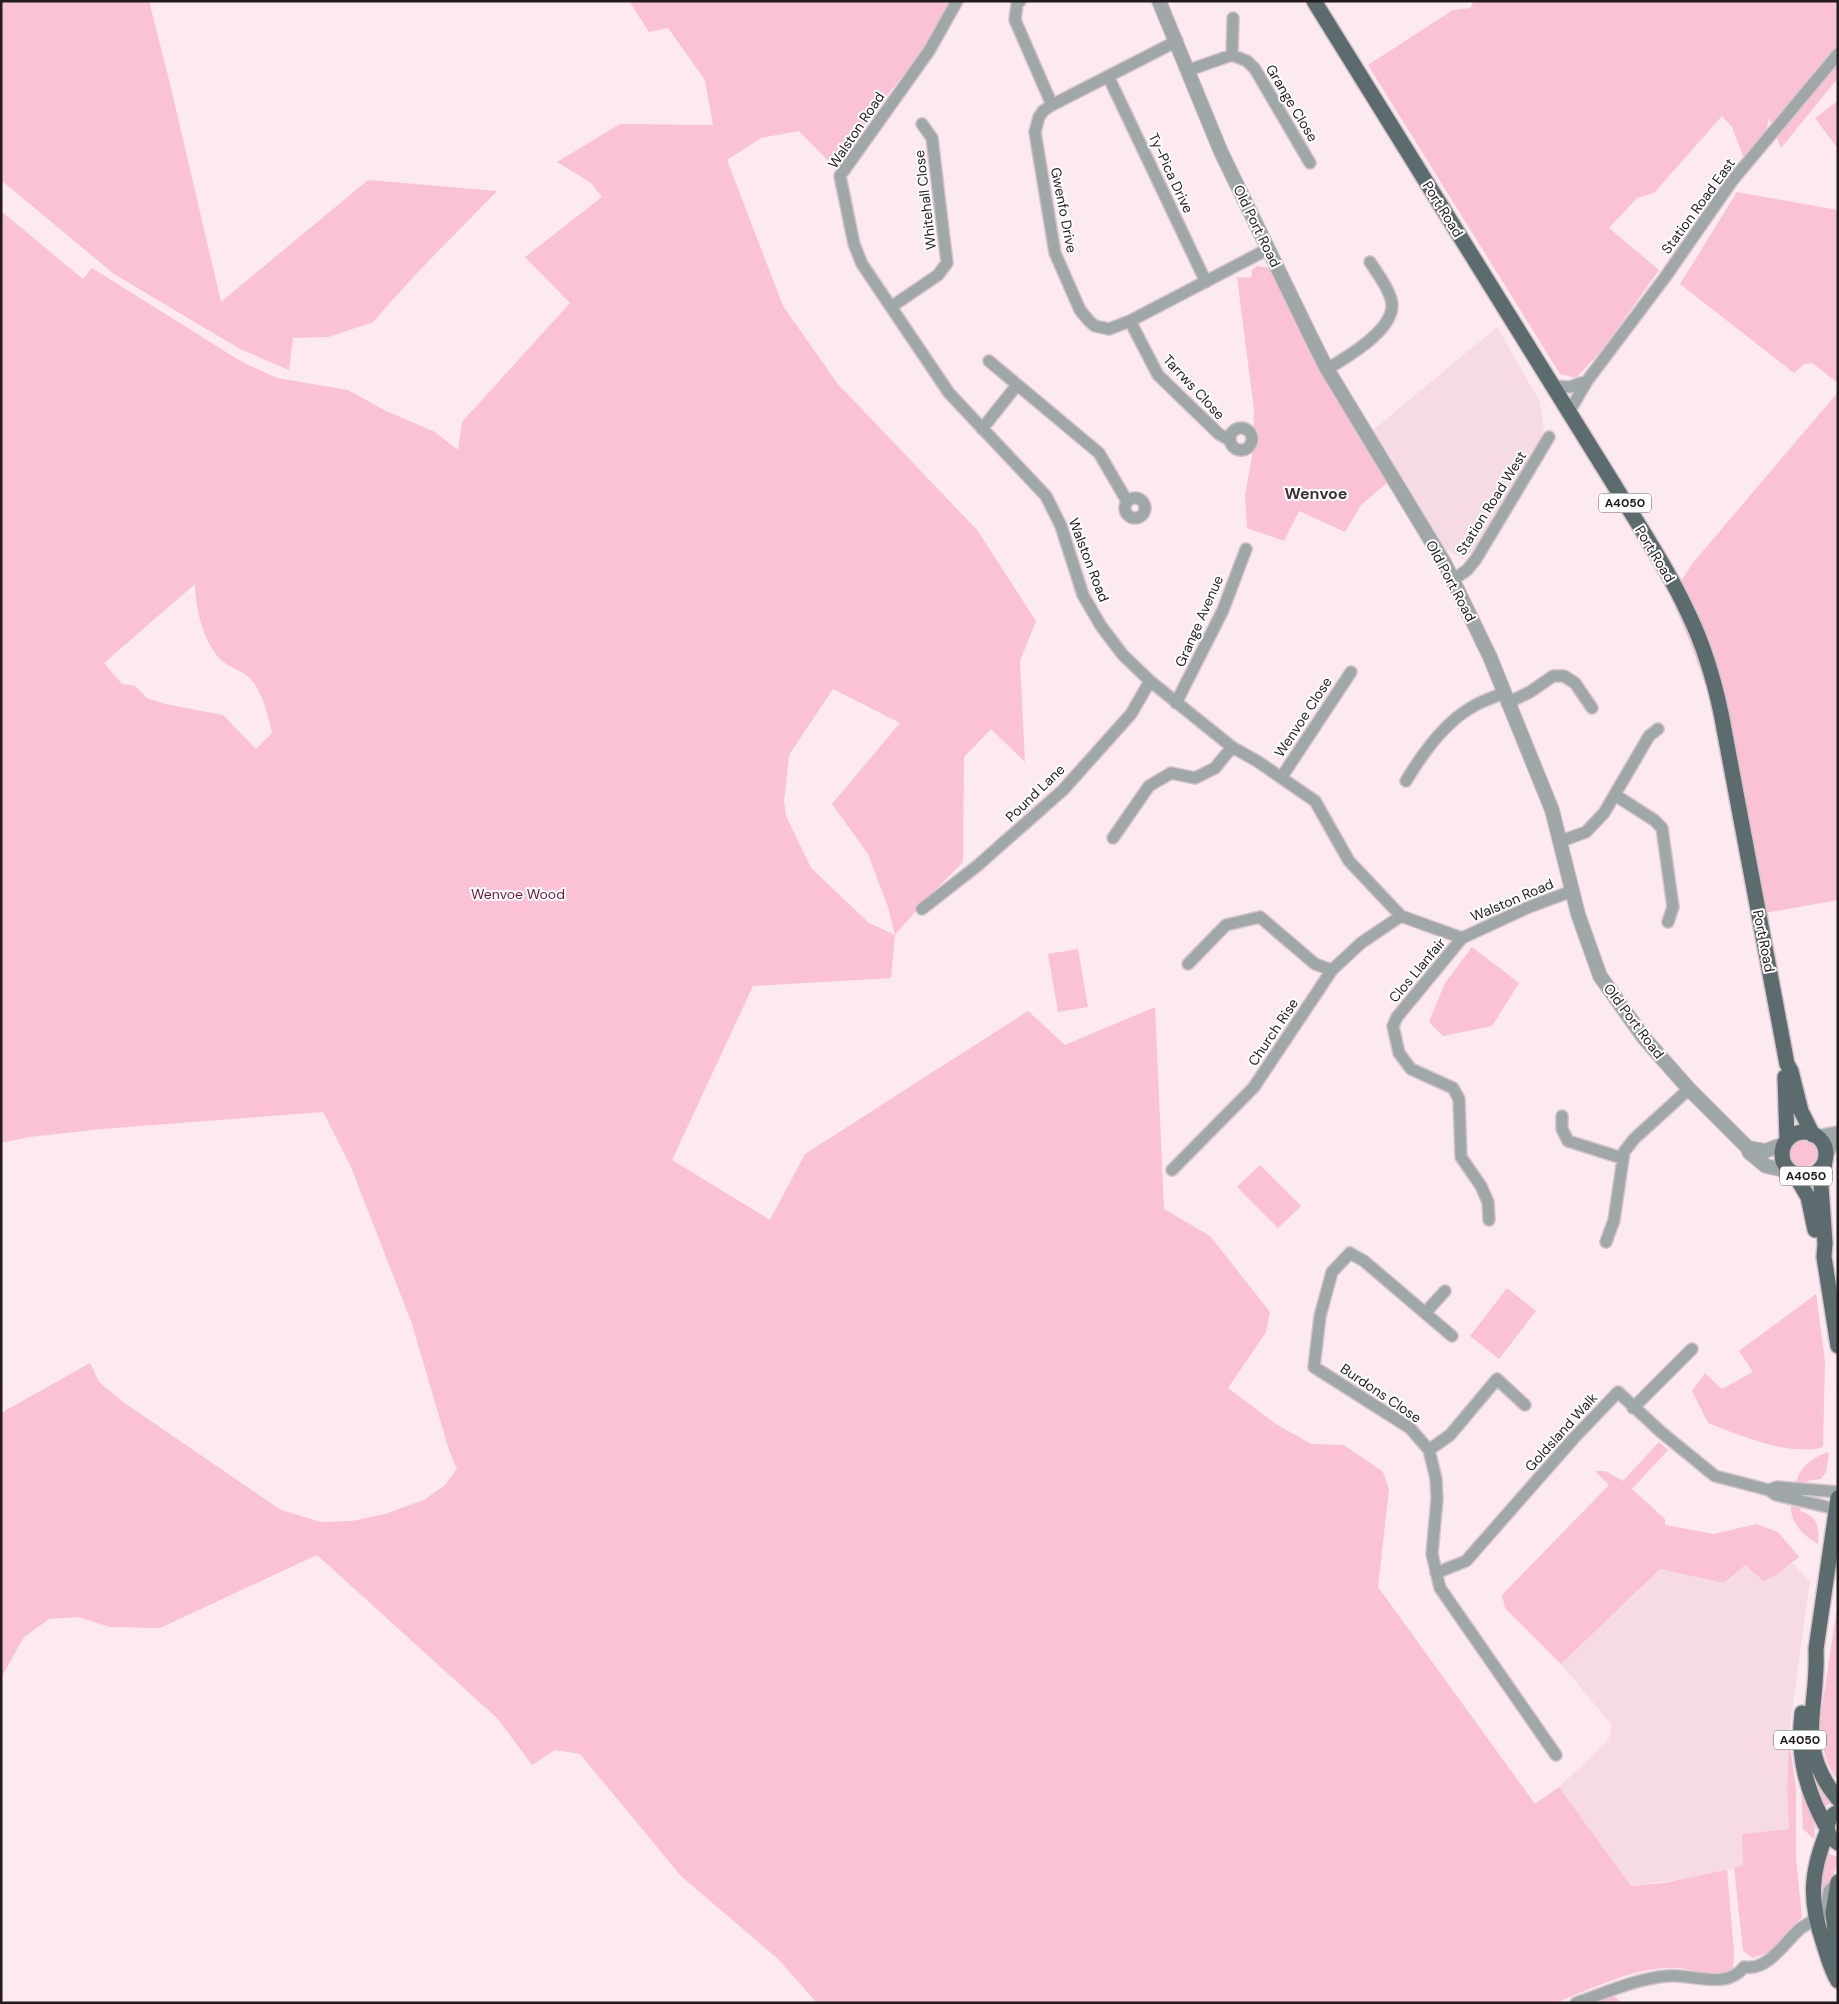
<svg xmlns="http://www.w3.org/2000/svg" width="1839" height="2004" viewBox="0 0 1839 2004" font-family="'DM Sans',sans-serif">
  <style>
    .built { fill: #f6dbe4 }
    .green { fill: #fac2d4; fill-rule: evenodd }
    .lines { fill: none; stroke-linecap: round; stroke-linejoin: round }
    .minor-casing { stroke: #d5c5ca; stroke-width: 14 }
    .tertiary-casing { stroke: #d5c5ca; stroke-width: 16 }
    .primary-casing { stroke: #d5c5ca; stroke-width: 18 }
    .minor { stroke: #9fa7a9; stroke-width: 11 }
    .tertiary { stroke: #9fa7a9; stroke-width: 14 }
    .primary { stroke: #5c6b6e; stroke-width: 15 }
    .labels { text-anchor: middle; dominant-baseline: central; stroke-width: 4; stroke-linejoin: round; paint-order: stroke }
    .shield { fill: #fff; stroke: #645f61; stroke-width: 1 }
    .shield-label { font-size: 12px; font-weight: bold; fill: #211b1d }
    .street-label { font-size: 14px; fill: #211b1d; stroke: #fff }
    .park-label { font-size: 14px; fill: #740f41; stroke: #fff }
    .quarter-label { font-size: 16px; font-weight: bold; fill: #3f3236; stroke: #fff }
  </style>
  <rect width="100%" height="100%" fill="#fdeaf0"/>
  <path class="built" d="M1497,327L1539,400L1544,428L1542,439L1474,550L1462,559L1444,548L1373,430Z
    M1792,1563L1810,1581L1788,1740L1787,1791L1789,1829L1743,1865L1707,1876L1631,1886L1559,1787L1608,1741L1612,1725L1561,1664L1660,1569L1724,1583L1745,1564L1779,1573Z"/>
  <path class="green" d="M1,1H149L171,88L221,302L368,180L497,191L415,275L373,322L328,337L293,338L289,370L240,349L114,274L1,180Z
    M629,1H954L929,46L900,79L833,166L799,131L761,138L727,160L783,306L837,383L977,530L1036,621L1020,661L1025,762L991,729L964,757L963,862L928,897L895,935L891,978L753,986L672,1160L770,1220L805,1154L1028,1011L1065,1045L1155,1007L1164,1209L1210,1236L1270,1312L1266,1332L1228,1388L1276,1424L1311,1444L1344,1445L1383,1472L1389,1489L1378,1587L1535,1804L1559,1787L1631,1886L1664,1883L1727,1870L1734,1953L1733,1969L1726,1975C1710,1976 1694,1969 1677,1968C1637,1966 1593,1988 1556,2003H817L778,1959L681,1876L580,1754L555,1750L532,1765L498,1719L317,1555L160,1628L110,1627L78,1617L49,1619L24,1637L1,1678V1413L90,1363L99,1382L123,1402L281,1510L321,1522L352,1521L385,1514L424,1500L445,1485L457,1469L449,1450L412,1324L351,1167L323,1112L101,1129L29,1137L1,1143V211L83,279L92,268L242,362L277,378L348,390L386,411L435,432L458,450L462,422L570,303L525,257L602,197L591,183L557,162L620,124L713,125L705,80L668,28L649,32ZM195,584C196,609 202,639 220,659C230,669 245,670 254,683C264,698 268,715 272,733L256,749L223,715L165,704L147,698L135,686L122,684L104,663ZM833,689L900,723L832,804L868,854L888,907L895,935L869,923L811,868L786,816L784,802L789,755Z
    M1474,1H1838V78L1781,148L1769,118L1765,136L1744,158L1732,127L1722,116L1654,193L1637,198L1609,228L1659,270L1603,349L1576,378L1560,374L1368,65L1453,10L1470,8Z
    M1838,101V149L1815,118Z
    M1737,192L1838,210V383L1812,363L1804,364L1794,373L1680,284Z
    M1257,266L1270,268L1303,337L1388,482L1361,505L1345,532L1299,511L1284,541L1247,528L1245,496L1253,450L1254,410L1237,277L1251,278L1252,270Z
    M1838,392V900L1754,915L1720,729L1692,647L1671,597L1692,564Z
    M1472,947L1519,983L1492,1026L1443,1036L1429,1022L1445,983Z
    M1078,949L1088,1007L1058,1012L1048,954Z
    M1789 1153a14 14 0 1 1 28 0a14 14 0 1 1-28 0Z
    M1260,1165L1301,1206L1278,1228L1237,1187Z
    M1507,1288L1536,1311L1499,1359L1470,1336Z
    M1816,1294L1825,1361L1823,1447C1790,1457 1739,1435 1708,1423L1692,1391L1705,1373L1722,1389L1753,1372L1739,1351Z
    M1659,1442L1668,1450L1632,1489L1665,1519V1525L1714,1534L1756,1524L1778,1532L1799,1557L1779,1573L1764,1581L1745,1565L1724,1583L1660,1569L1561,1664L1505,1608L1502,1595L1609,1485L1595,1471H1605L1623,1481Z
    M1829,1452L1826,1472L1821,1479L1807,1481V1483H1796C1800,1466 1813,1457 1829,1452Z
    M1791,1506L1801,1508L1800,1511C1819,1517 1819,1527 1818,1544C1804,1536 1790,1523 1791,1506Z
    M1838,1601V1780C1824,1765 1821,1739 1820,1720Z
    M1789,1731L1791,1733V1752L1796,1789V1859L1802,1917L1768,1953L1752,1958L1743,1950L1734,1868L1743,1865L1742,1834L1789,1829L1787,1791Z
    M1807,1751L1831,1802L1824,1808L1818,1800Z
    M1801,1787L1815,1826L1814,1839L1803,1829Z
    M1827,1853L1838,1857V1862L1822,1907L1817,1901L1819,1875Z
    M1613,1995L1622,2003H1591Z"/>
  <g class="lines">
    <defs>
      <path id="minor" d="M957,1L929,51L840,176L854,244L862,264L949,393L1046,496L1061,526L1083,595L1101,626L1123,655L1150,681L1232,747L1257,761L1315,801L1349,861L1401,916L1462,938L1529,907L1572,891
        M1020,1L1017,4L1015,20L1052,105
        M1177,41L1052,105L1043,111L1039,117L1035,132L1055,253L1080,310L1089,321L1095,326L1109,329L1130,321L1268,249
        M1232,55L1233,18
        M1189,70L1232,55L1247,61L1255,69L1310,163
        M1108,76L1206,282
        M891,307L938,275L947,263L932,138L922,124
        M1130,321L1158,375L1219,434L1230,440
        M989,361L1099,453L1127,501
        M1327,369C1347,357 1400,327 1391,299C1387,285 1377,273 1370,262
        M1552,386L1570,387L1587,381
        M1569,412L1587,381L1666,276L1732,181L1838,54
        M1230 439a11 11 0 1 1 22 0a11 11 0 1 1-22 0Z
        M982,429L1017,385
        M1125 508a10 10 0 1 1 20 0a10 10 0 1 1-20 0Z
        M1453,580L1467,570L1476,559L1549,437
        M1176,703L1223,610L1246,549
        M1507,703L1530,692L1553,676H1564L1575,683L1592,708
        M1281,778L1351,672
        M1406,781C1422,754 1444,723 1472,707C1481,701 1493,698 1503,693
        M1615,795L1654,820L1662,828L1673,907L1668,922
        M1113,838L1149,786L1171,773L1195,778L1215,768L1232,747
        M1561,841L1586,832L1604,813L1649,736L1658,729
        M922,909L977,866L1063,790L1131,714L1150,681
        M1462,938L1397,1017L1393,1026L1399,1053L1411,1069L1453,1088L1459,1099L1461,1157L1481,1186L1488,1202L1489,1220
        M1188,964L1226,925L1260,917L1315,964L1332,970
        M1562,1116V1129L1568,1141L1622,1158
        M1817,1136L1838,1132
        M1826,1157L1838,1136
        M1172,1170L1254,1087L1332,970L1361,943L1401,916
        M1606,1242L1614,1220L1624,1152L1634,1139L1689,1089
        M1425,1313L1445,1291
        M1452,1336L1364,1261L1350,1253L1332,1272L1320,1316L1314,1367L1410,1428L1429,1450L1436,1479L1437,1499L1432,1554L1440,1588L1556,1755
        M1633,1408L1692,1349
        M1429,1450L1450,1435L1497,1379L1525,1405
        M1769,1490L1776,1495L1836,1509
        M1436,1573L1466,1561L1574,1438L1618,1392L1661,1432L1715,1476L1769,1490L1777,1487L1838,1492
        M1576,2003C1605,1993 1638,1978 1668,1976C1693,1974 1727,1990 1744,1967C1769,1971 1784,1942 1801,1928C1809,1923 1817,1918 1825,1913L1829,1891L1834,1886"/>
      <path id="tertiary" d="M1159,1L1221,152L1309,333L1327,369L1445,564L1490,657L1552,810L1578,914L1600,976L1644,1038L1689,1089L1748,1148L1749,1152L1766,1166L1789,1171
        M1748,1148L1765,1151L1784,1144"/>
      <path id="primary" d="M1314,1L1613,483C1639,526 1668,569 1689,615C1704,646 1714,680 1721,713L1787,1064L1791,1071L1801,1111L1813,1135
        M1785,1077L1787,1140
        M1782 1154a22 22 0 1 1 44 0a22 22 0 1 1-44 0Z
        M1825,1161L1821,1186L1825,1243L1824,1257L1838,1346
        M1795,1175L1808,1197L1815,1230
        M1838,1498L1816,1649C1819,1709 1794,1746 1838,1799
        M1802,1713C1797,1756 1806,1791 1827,1828
        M1838,1812C1827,1817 1825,1827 1830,1837L1838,1843
        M1827,1832C1810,1874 1809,1901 1824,1945C1828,1957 1831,1970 1838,1981
        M1838,1882L1833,1913L1838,1960"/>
    </defs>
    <use href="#minor" class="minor-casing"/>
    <use href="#tertiary" class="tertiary-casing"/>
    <use href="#primary" class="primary-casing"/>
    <use href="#minor" class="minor"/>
    <use href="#tertiary" class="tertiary"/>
    <use href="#primary" class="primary"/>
  </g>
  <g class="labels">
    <g class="shield">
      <rect x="1599" y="493.5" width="52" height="19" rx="4"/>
      <rect x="1780" y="1166.5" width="52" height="19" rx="4"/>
      <rect x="1774" y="1730.5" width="52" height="19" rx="4"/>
    </g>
    <g class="shield-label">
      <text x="1625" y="503">A4050</text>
      <text x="1806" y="1176">A4050</text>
      <text x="1800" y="1740">A4050</text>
    </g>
    <g class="street-label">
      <text transform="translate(1292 103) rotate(59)">Grange Close</text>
      <text transform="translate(856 130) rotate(-56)">Walston Road</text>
      <text transform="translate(1171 173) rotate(65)">Ty-Pica Drive</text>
      <text transform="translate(925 200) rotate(-97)">Whitehall Close</text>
      <text transform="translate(1698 206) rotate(-54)">Station Road East</text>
      <text transform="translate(1443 209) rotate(58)">Port Road</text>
      <text transform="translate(1064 210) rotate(79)">Gwenfo Drive</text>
      <text transform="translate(1257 226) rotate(64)">Old Port Road</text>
      <text transform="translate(1194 387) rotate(47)">Tarrws Close</text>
      <text transform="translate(1491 503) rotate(-58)">Station Road West</text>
      <text transform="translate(1655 554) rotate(59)">Port Road</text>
      <text transform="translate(1089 560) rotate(69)">Walston Road</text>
      <text transform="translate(1451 581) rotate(62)">Old Port Road</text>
      <text transform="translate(1199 621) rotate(-66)">Grange Avenue</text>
      <text transform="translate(1303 717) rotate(-57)">Wenvoe Close</text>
      <text transform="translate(1035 793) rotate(-44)">Pound Lane</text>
      <text transform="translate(1512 900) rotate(-23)">Walston Road</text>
      <text transform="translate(1764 941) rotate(79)">Port Road</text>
      <text transform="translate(1417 970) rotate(-50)">Clos Llanfair</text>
      <text transform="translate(1634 1021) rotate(53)">Old Port Road</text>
      <text transform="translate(1273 1032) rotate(-56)">Church Rise</text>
      <text transform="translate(1381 1393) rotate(34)">Burdons Close</text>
      <text transform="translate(1561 1432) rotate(-48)">Goldsland Walk</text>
    </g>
    <g class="park-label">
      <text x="518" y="894">Wenvoe Wood</text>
    </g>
    <g class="quarter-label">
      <text x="1316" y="493">Wenvoe</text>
    </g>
  </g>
  <rect width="1839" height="2004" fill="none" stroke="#211b1d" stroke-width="5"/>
</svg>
